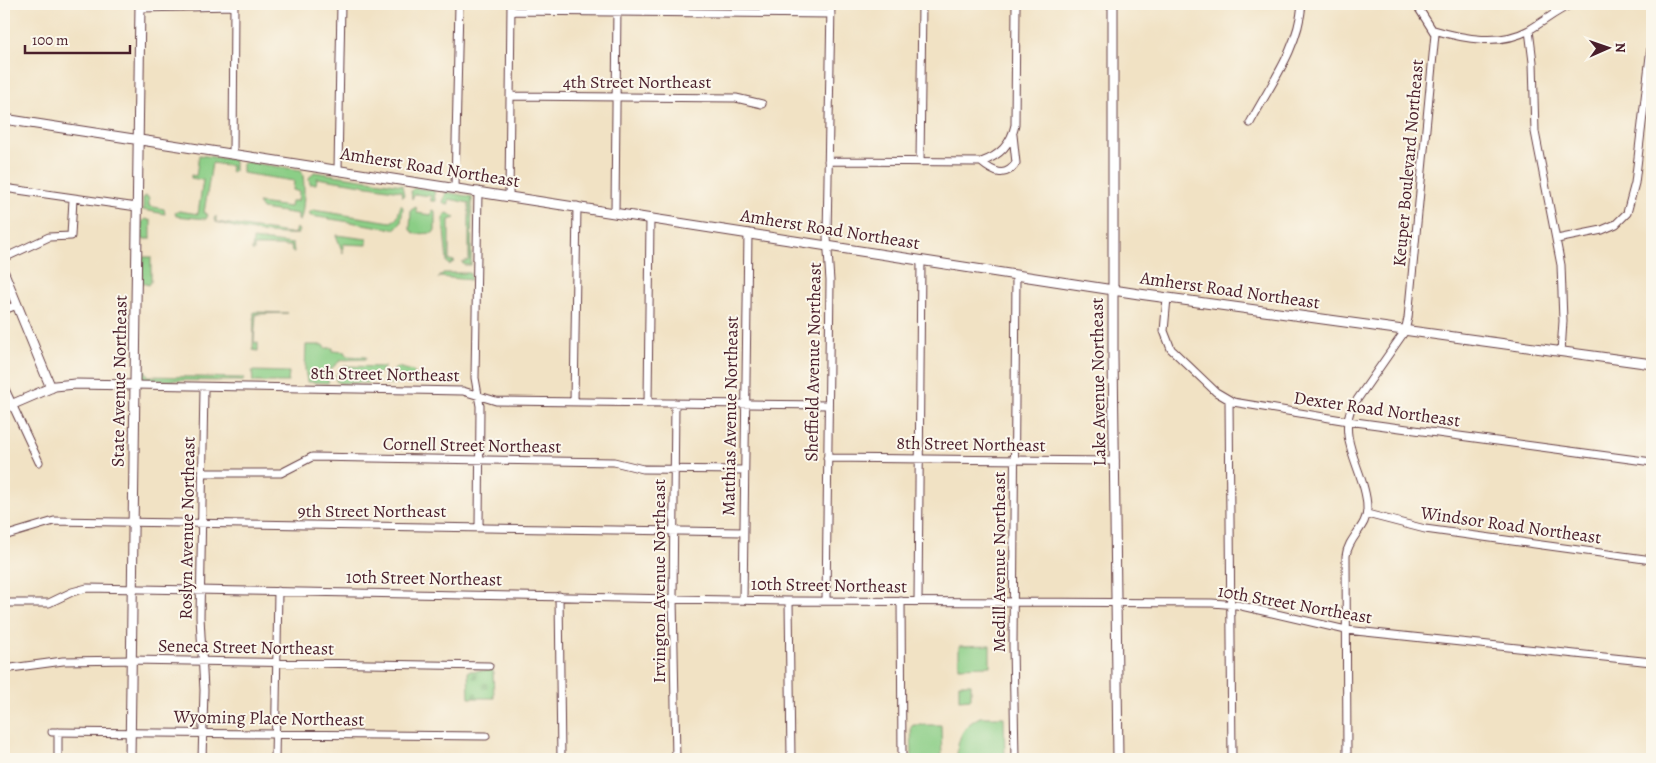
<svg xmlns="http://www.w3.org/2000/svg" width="1656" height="763" viewBox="0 0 1656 763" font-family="Alegreya,serif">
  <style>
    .green { fill: #8bce86; stroke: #6a7658 }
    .cemetery { fill: url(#cemetery-stones); stroke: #6a7658 }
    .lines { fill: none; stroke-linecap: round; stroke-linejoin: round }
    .minor-casing { stroke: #633c42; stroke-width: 9 }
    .tertiary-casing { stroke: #633c42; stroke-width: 11 }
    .minor { stroke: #fff; stroke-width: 7 }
    .tertiary { stroke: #fff; stroke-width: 9 }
    .labels { text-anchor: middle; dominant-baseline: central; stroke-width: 4; stroke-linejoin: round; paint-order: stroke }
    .street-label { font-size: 18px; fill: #4a1f2b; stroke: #fbf7ec }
  </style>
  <defs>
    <pattern id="cemetery-stones" width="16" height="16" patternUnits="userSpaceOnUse" patternTransform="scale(1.25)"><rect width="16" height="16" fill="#8bce86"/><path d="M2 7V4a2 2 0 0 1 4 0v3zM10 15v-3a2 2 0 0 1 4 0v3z" fill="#79b074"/></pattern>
  </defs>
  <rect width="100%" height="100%" fill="#fbf7ec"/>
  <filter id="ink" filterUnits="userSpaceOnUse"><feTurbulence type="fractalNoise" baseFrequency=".02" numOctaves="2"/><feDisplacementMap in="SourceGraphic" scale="10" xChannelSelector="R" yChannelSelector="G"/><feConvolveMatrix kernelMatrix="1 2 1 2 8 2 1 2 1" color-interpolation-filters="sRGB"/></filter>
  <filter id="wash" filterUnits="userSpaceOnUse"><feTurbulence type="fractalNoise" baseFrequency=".0096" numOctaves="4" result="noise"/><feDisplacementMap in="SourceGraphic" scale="20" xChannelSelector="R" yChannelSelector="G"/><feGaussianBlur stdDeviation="1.12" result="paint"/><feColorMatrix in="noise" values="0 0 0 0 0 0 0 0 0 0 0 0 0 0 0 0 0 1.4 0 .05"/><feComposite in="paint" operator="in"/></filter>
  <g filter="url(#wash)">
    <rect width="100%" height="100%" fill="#f1e2c4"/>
    <path class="green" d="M199,155L234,160V171L230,172L231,166L212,163L204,213L208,215L206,219L176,216L175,213L179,211L198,214L203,180L191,178V175L196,176Z
      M245,162L301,170C306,178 304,213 300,221L298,220V214L262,209L258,203L290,207L291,201H298L299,192L293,190L294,181L242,173V164Z
      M314,172L402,185L404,195L402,197L401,191L317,178L316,184H310L309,178Z
      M414,188L434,190L435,201H431V196L415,194L412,199L411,191Z
      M446,192L472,197L471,265H464L462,262L469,260V203L449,199V204L445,205L443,202Z
      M146,196L149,198V206L164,209L165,214L143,210V198Z
      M401,205L403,207L401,223L394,229L311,216L308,214L313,210L391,222L397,218Z
      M416,207L417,213L431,215L432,210L435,211V230L433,233L416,234L410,230L411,210Z
      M448,213L455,218L449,220V260L455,261L449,265L447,262L443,219L445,214Z
      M216,216V222L295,234L297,228L299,231L297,234C270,235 241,230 216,222L214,219Z
      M146,219L151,221V239H142V221Z
      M336,235L367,239V245L343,244V253Z
      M253,239L293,244L294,252H292L291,246H254V251H252Z
      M142,257H151V282L149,285L142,283Z
      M443,273H470L471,280L440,277L438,279Z
      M254,312L288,313L256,314L254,342L258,343V351L253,350Z
      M306,345H324V348H333V351L345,352L346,356L366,357V359L341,360L331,369L328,383L307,382L305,369Z
      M343,367L346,366L385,367L369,383H340L336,381V375Z
      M397,367L413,371L417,377L415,383L385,384V379Z
      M145,370L148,376L244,378L243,381L145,380L141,375V371Z
      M252,371L289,372L288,382H253Z
      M990,645V666L959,667V646Z
      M959,684H971V699L959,700Z
      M980,717H1004L1005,758L957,759C957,739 962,726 980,717Z
      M913,725H941L942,759H912L911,727Z"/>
    <path class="cemetery" d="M493,670L494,698H469L468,671Z"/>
  </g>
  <g filter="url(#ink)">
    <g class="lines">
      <defs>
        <path id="minor" d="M1074,4H1113
          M1551,4L1555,12
          M140,8L234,6
          M511,11L831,14
          M1434,30C1464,39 1500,46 1529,30C1543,22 1556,11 1572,4
          M1529,30L1533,62L1535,132L1561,265L1563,321L1561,352
          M510,96L736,98L762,104
          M1250,123C1271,83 1298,50 1302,4
          M233,154L234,4
          M828,161L981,162C993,172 1005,179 1016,163L1013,135
          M920,162L922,4
          M981,162C1000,156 1011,144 1015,125L1016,4
          M338,169L341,4
          M4,188L137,207
          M455,188L459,4
          M478,191L475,378L480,406L479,527
          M509,196L511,4
          M615,212L617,4
          M1557,239L1602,230L1616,224L1627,213L1635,183L1652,39
          M4,258L49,237L71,236L73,199
          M1167,298L1164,331L1171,349L1216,392L1233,402L1348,421L1652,462
          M4,310L17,305
          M135,385L463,391L496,401L828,405
          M4,387L39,462
          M1229,400L1232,759
          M574,402L577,206
          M648,403L650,218
          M675,403L673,598L676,759
          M827,458L1115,461
          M202,473H281L312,457L614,462L643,469L744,470
          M1367,514L1425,529L1652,560
          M4,536L54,521L743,532
          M559,596L561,759
          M743,600L748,233
          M789,601L791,759
          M826,601L830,281L827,237L831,4
          M901,601L902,759
          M918,601L921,260
          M4,603H49L72,592L87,588L789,601L1212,603L1237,605L1346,630L1652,662
          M4,669L63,661L132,660L489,666
          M52,732L486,736
          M58,732V759
          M202,759L204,690L200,617L204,388
          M275,759L278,591
          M1015,759L1013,645L1016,275
          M1347,759L1346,556C1348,537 1368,527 1367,508C1367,475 1336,439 1352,407L1405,331L1408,318L1435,34L1416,4"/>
        <path id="tertiary" d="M1113,4V356L1118,759
          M4,119L1139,294L1652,364
          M4,273L51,388
          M4,408L55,386L75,384L135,385
          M130,759L140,4"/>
      </defs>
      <use href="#minor" class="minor-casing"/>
      <use href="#tertiary" class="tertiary-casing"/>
      <use href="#minor" class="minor"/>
      <use href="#tertiary" class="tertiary"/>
    </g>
  </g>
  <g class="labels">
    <g class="street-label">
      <text x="637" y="82">4th Street Northeast</text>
      <text transform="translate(1408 163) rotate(-85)">Keuper Boulevard Northeast</text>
      <text transform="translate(430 167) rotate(9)">Amherst Road Northeast</text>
      <text transform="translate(830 229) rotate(9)">Amherst Road Northeast</text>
      <text transform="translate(1230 290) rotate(8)">Amherst Road Northeast</text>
      <text transform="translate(813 362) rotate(-89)">Sheffield Avenue Northeast</text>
      <text transform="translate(385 374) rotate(1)">8th Street Northeast</text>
      <text transform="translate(119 381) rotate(-89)">State Avenue Northeast</text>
      <text transform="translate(1098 382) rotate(-91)">Lake Avenue Northeast</text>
      <text transform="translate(1377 409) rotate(8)">Dexter Road Northeast</text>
      <text transform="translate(730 416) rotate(-89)">Matthias Avenue Northeast</text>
      <text transform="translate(971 444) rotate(1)">8th Street Northeast</text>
      <text transform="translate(472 445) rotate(1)">Cornell Street Northeast</text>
      <text x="372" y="511">9th Street Northeast</text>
      <text transform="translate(1511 525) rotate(8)">Windsor Road Northeast</text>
      <text transform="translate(187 528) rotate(-89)">Roslyn Avenue Northeast</text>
      <text transform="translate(999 562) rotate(-90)">Medill Avenue Northeast</text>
      <text transform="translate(424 578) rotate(1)">10th Street Northeast</text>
      <text transform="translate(659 581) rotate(-90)">Irvington Avenue Northeast</text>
      <text transform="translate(829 585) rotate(1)">10th Street Northeast</text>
      <text transform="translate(1295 604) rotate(10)">10th Street Northeast</text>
      <text transform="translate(246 647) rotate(1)">Seneca Street Northeast</text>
      <text transform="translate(269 718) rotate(1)">Wyoming Place Northeast</text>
    </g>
  </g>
  <rect width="1656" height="763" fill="none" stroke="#fbf7ec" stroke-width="20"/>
  <g transform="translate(1608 48) rotate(88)" stroke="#fbf7ec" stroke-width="4" paint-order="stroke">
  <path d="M0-4L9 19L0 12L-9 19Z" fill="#4a1f2b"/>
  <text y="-8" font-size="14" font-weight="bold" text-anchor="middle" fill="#4a1f2b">N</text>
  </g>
  <path d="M25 45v8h105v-8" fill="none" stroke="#4a1f2b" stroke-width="2.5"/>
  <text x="32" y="45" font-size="15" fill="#4a1f2b" stroke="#fbf7ec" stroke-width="4" paint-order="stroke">100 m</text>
</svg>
